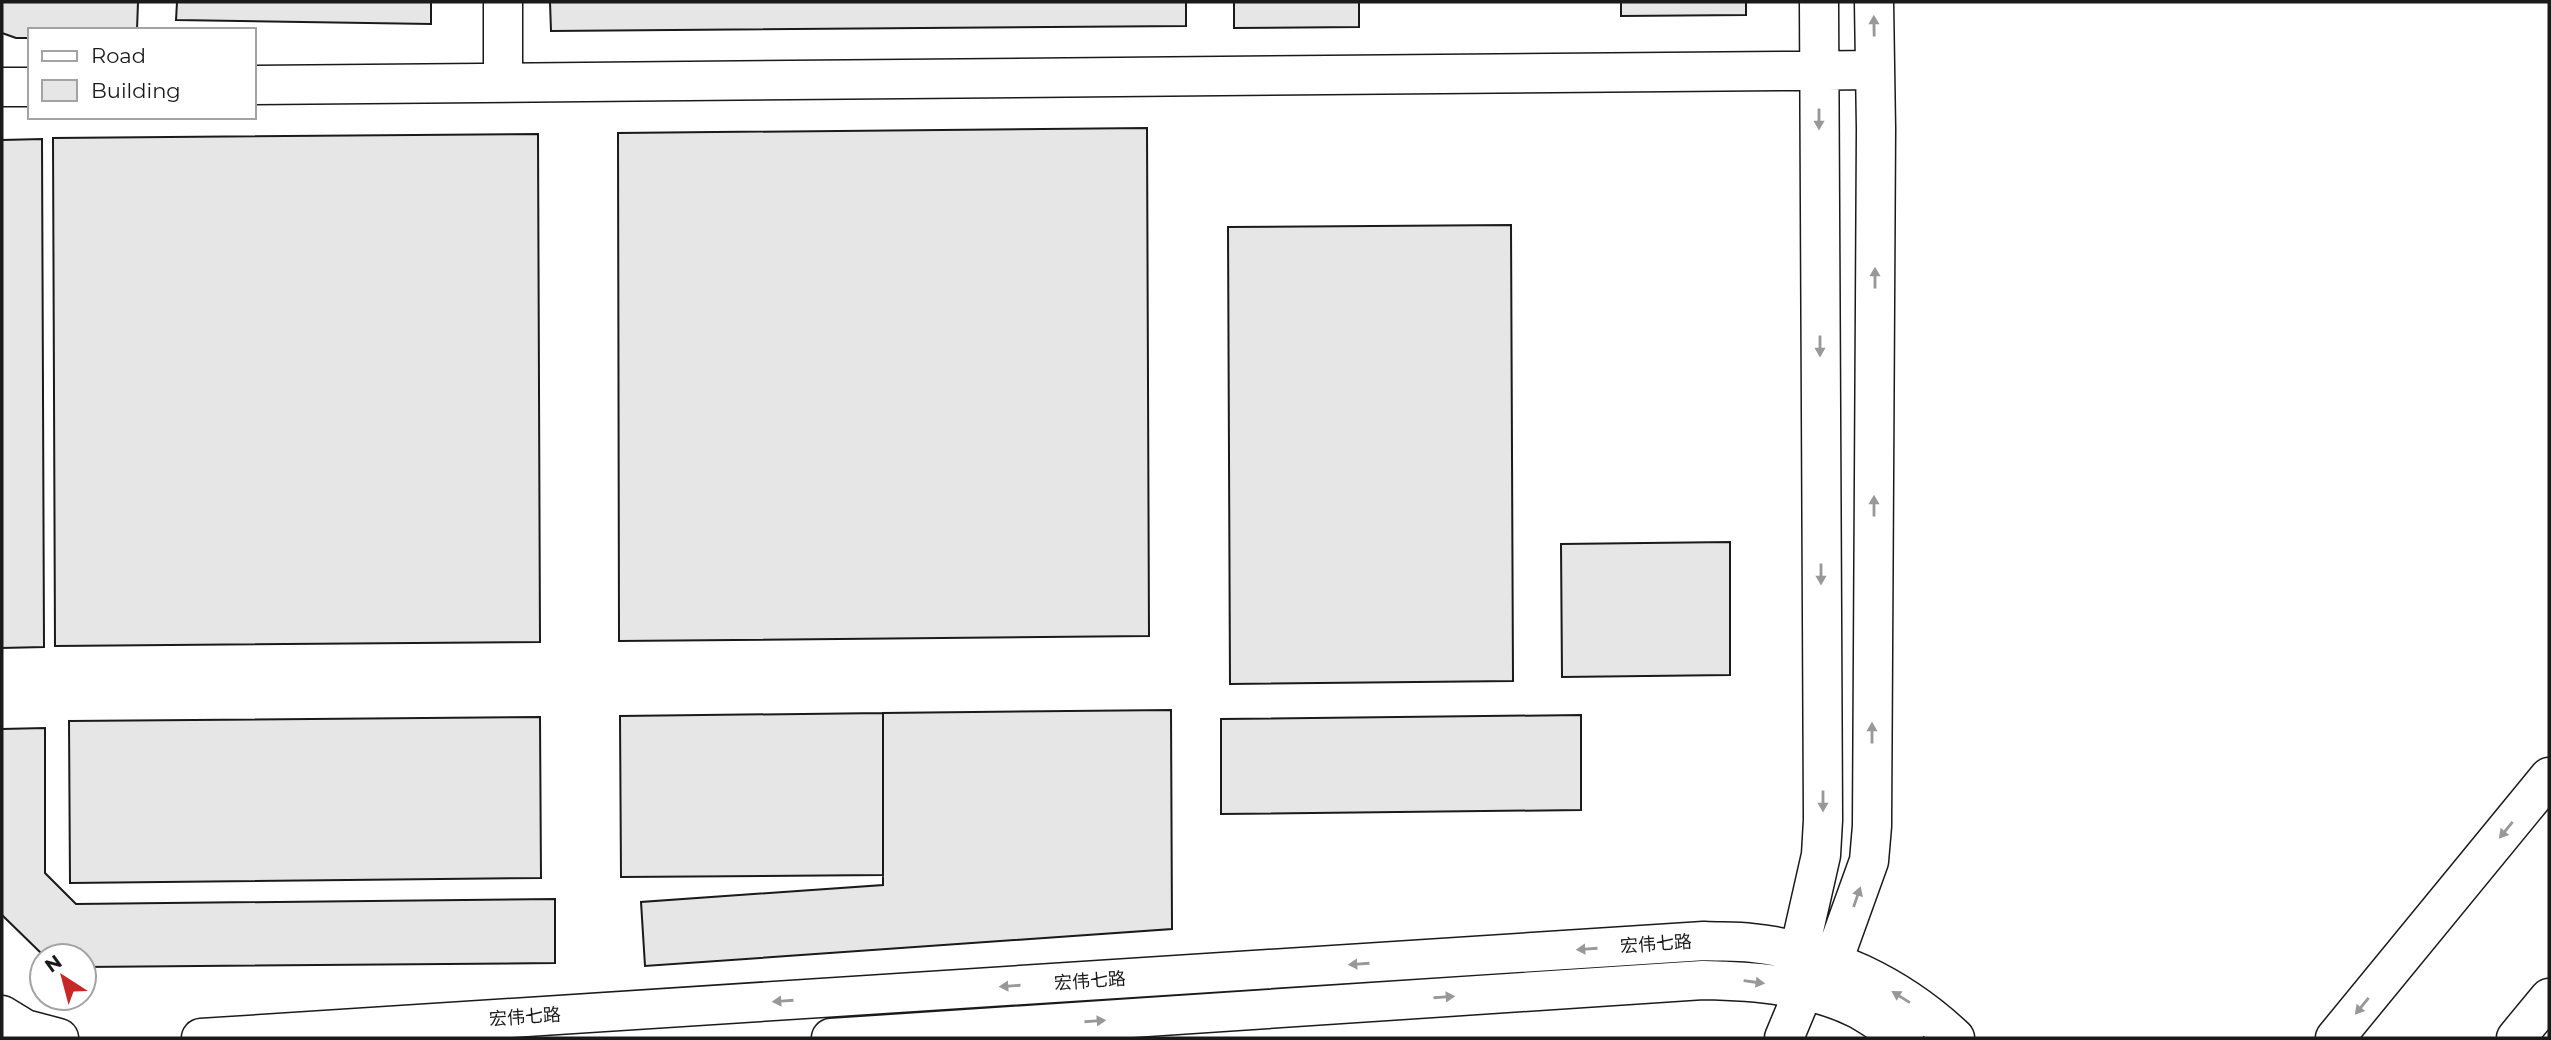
<svg xmlns="http://www.w3.org/2000/svg" width="2551" height="1040" viewBox="0 0 2551 1040" font-family="Montserrat,'Noto Sans SC',sans-serif">
  <style>
    .building { fill: #e6e6e6; stroke: #1a1a1a; stroke-width: 2 }
    .lines { fill: none; stroke-linecap: round; stroke-linejoin: round }
    .minor-casing { stroke: #1a1a1a; stroke-width: 41 }
    .major-casing { stroke: #1a1a1a; stroke-width: 41 }
    .highway-casing { stroke: #1a1a1a; stroke-width: 41 }
    .minor { stroke: #fff; stroke-width: 38 }
    .major { stroke: #fff; stroke-width: 38 }
    .highway { stroke: #fff; stroke-width: 38 }
    .oneway { fill: #989898 }
    .labels { text-anchor: middle; dominant-baseline: central; stroke-width: 5; stroke-linejoin: round; paint-order: stroke }
    .street-label { font-size: 18px; fill: #1a1a1a; stroke: #fff }
  </style>
  <rect width="100%" height="100%" fill="#fff"/>
  <path class="building" d="M2,2H138L137,30H30V38H16L2,33Z
    M177,2H431V24L176,20Z
    M550,2H1186V26L551,31Z
    M1234,2H1359V27L1234,28Z
    M1621,2H1746V15L1621,16Z
    M1147,128L1149,636L619,641L618,133Z
    M538,134L540,642L55,646L53,138Z
    M42,139L44,647L2,648V140Z
    M1511,225L1513,681L1230,684L1228,227Z
    M1730,542V675L1562,677L1561,544Z
    M1171,710L1172,929L645,966L641,902L883,885V713Z
    M883,713V875L621,877L620,716Z
    M1581,715V810L1221,814V719Z
    M540,717L541,878L70,883L69,721Z
    M45,728V873L76,904L555,899V963L84,967V956H44L2,915V729Z"/>
  <g class="lines">
    <defs>
      <path id="minor" d="M503,2V83
        M254,85L1875,70
        M2,87H30
        M1802,978L1799,952L1821,855L1823,820L1819,2
        M201,1038L1704,941C1720,942 1736,941 1752,943C1828,951 1900,986 1955,1038
        M831,1038L1703,980C1755,981 1810,985 1858,1009C1874,1018 1889,1029 1904,1038
        M1784,1038L1804,990L1833,961L1869,861L1872,826L1876,129L1874,2"/>
      <path id="major" d="M2,1015L25,1029L59,1038
        M2335,1038L2549,777"/>
      <path id="highway" d="M2516,1038L2549,998"/>
    </defs>
    <use href="#minor" class="minor-casing"/>
    <use href="#major" class="major-casing"/>
    <use href="#highway" class="highway-casing"/>
    <use href="#minor" class="minor"/>
    <use href="#major" class="major"/>
    <use href="#highway" class="highway"/>
  </g>
  <defs><path id="oneway-solid" d="M-6-.8H1V-3.2L6.5 0L1 3.2V.8H-6Z" transform="scale(1.75)"/></defs>
  <g class="oneway">
    <use href="#oneway-solid" transform="translate(1874 26) rotate(-91)"/>
    <use href="#oneway-solid" transform="translate(1819 119) rotate(90)"/>
    <use href="#oneway-solid" transform="translate(1875 278) rotate(-90)"/>
    <use href="#oneway-solid" transform="translate(1820 346) rotate(90)"/>
    <use href="#oneway-solid" transform="translate(1874 506) rotate(-90)"/>
    <use href="#oneway-solid" transform="translate(1821 574) rotate(90)"/>
    <use href="#oneway-solid" transform="translate(1872 733) rotate(-90)"/>
    <use href="#oneway-solid" transform="translate(1823 801) rotate(90)"/>
    <use href="#oneway-solid" transform="translate(2506 830) rotate(129)"/>
    <use href="#oneway-solid" transform="translate(1857 897) rotate(-71)"/>
    <use href="#oneway-solid" transform="translate(1587 949) rotate(176)"/>
    <use href="#oneway-solid" transform="translate(1359 964) rotate(176)"/>
    <use href="#oneway-solid" transform="translate(1754 982) rotate(8)"/>
    <use href="#oneway-solid" transform="translate(1010 986) rotate(176)"/>
    <use href="#oneway-solid" transform="translate(1444 997) rotate(-4)"/>
    <use href="#oneway-solid" transform="translate(1901 997) rotate(-148)"/>
    <use href="#oneway-solid" transform="translate(783 1001) rotate(176)"/>
    <use href="#oneway-solid" transform="translate(2362 1006) rotate(129)"/>
    <use href="#oneway-solid" transform="translate(1095 1021) rotate(-4)"/>
  </g>
  <g class="labels">
    <g class="street-label">
      <text transform="translate(1656 944) rotate(-4)">宏伟七路</text>
      <text transform="translate(1090 981) rotate(-4)">宏伟七路</text>
      <text transform="translate(525 1017) rotate(-4)">宏伟七路</text>
    </g>
  </g>
  <rect width="2551" height="1040" fill="none" stroke="#1a1a1a" stroke-width="7"/>
  <rect x="28" y="28" width="228" height="91" fill="#ffffff" stroke="#a3a3a3" stroke-width="2"/>
  <rect x="42" y="51" width="35" height="10" fill="#ffffff" stroke="#a3a3a3" stroke-width="2"/>
  <text x="91" y="63" font-size="21" fill="#1a1a1a">Road</text>
  <rect x="42" y="80" width="35" height="21" fill="#e6e6e6" stroke="#a3a3a3" stroke-width="2"/>
  <text x="91" y="98" font-size="21" fill="#1a1a1a">Building</text>
  <g transform="translate(63 977) rotate(324)"><circle r="33" fill="#ffffff" stroke="#a3a3a3" stroke-width="2"/>
  <path d="M0-5L12 26L0 18L-12 26Z" fill="#c62828"/>
  <text y="-10" font-size="19" font-weight="bold" text-anchor="middle" fill="#1a1a1a">N</text>
  </g>
</svg>
